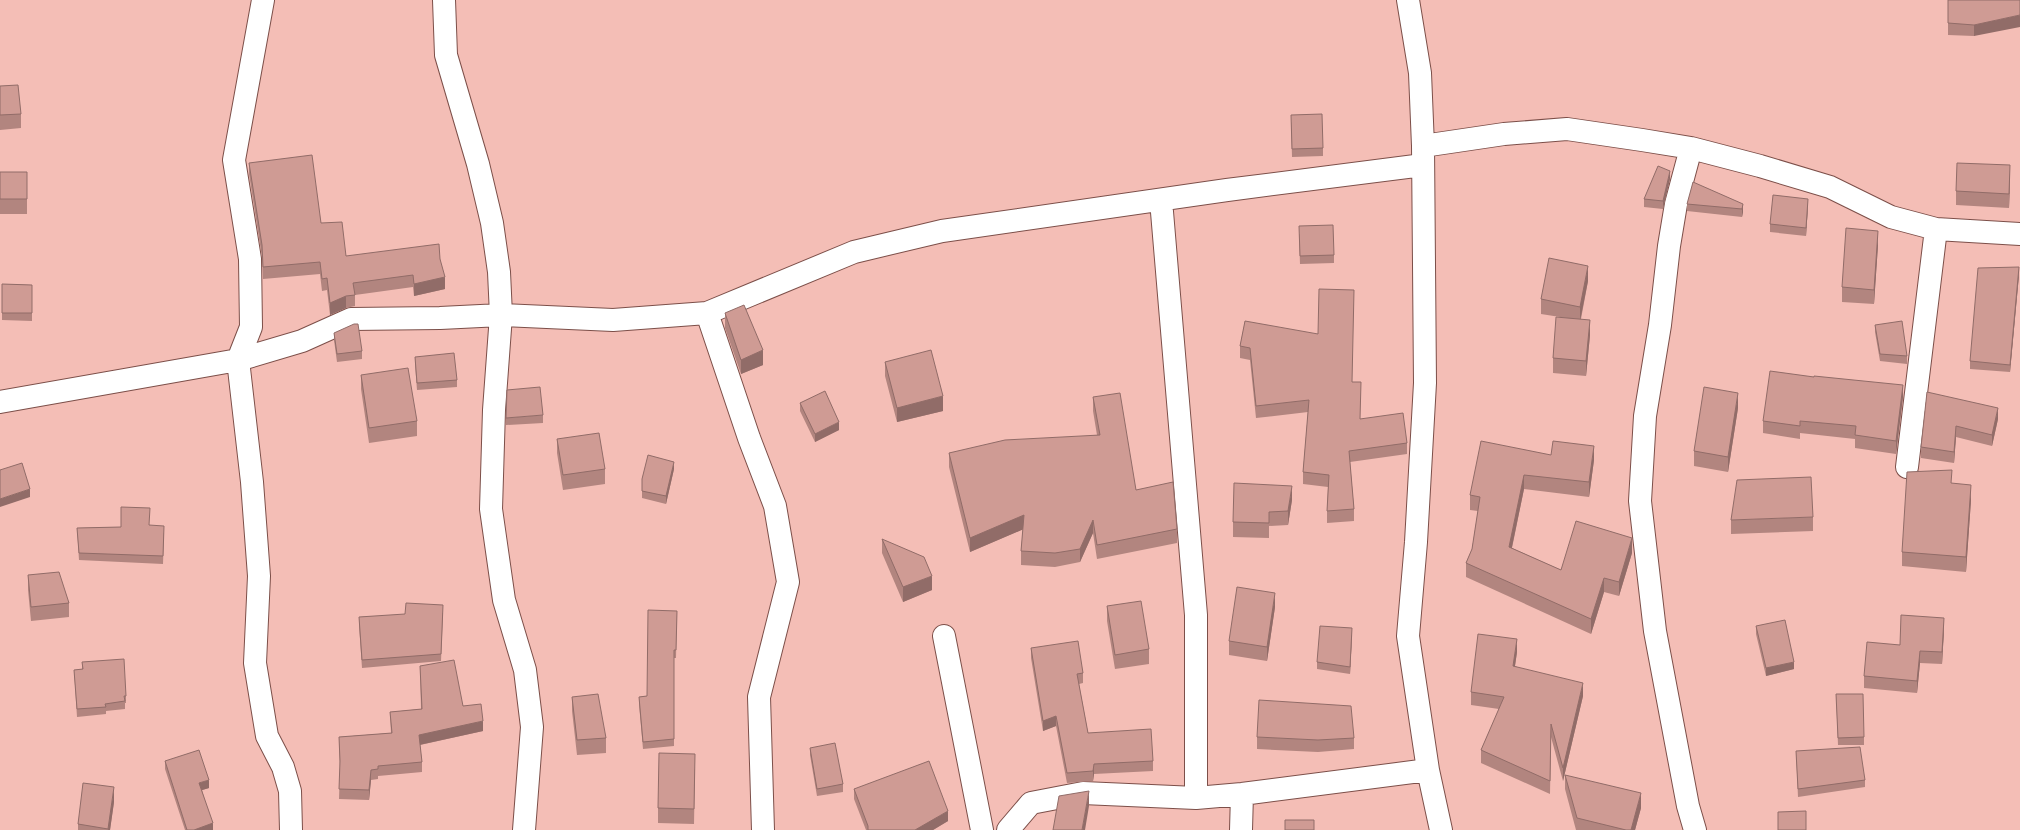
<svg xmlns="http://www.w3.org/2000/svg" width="2020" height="830" viewBox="0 0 2020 830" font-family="Raleway,sans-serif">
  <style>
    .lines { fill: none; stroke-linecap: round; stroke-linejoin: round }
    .minor-casing { stroke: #7c4f49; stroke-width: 24 }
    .minor { stroke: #fff; stroke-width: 22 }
    .wall { fill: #b2857f }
    .shaded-wall { fill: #916c68 }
    .building { fill: #cf9b94; stroke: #916c68 }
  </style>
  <rect width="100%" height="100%" fill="#f4beb6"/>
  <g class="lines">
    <defs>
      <path id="minor" d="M263,0L234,160L250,259L251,327L238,360L252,482L259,576L255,663L267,736L283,767L290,791L291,830
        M444,0L446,55L478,164L492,223L499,272L501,315L494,410L491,509L504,600L525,670L532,727L524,830
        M1408,0L1420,73L1423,146L1425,383L1416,542L1408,636L1428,770L1441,830
        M1423,146L1504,134L1567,129L1642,140L1691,148L1760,166L1830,187L1891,217L1936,229L2020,234
        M1691,148L1676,204L1669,246L1660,325L1645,416L1640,501L1655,631L1688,806L1695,830
        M1161,200L1196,615V798
        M707,313L749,438L775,506L788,582L759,697L763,830
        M0,402L238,360L302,341L351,319L440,318L501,315L613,320L707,313L854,252L942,231L1227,190L1423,165
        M1907,467L1936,229
        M944,636L982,830
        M1008,830L1031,803L1083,793L1196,798L1242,794L1428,770
        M1241,830L1242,794"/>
    </defs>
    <use href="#minor" class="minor-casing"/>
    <use href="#minor" class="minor"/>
  </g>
  <path class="wall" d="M2020,0L1974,36L1948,35V23Z
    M0,86L21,114V128L0,130Z
    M1291,122L1323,148V156L1292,157Z
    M249,163L321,223L346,256L440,259L445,289L414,296L413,287L355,295V306L346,308L330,315L327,290L322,291L320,274L263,279L262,257L249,174Z
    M0,172L27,199V214H0Z
    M1670,179L1663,209L1644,207V199Z
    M2010,180L2009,208L1956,205V191Z
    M1687,204H1743V212L1742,217L1687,211Z
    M1808,206L1806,236L1770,232V224Z
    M1299,234L1334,255V263L1300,264Z
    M1878,245L1874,304L1842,302V287Z
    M2019,275L2010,372L1970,369V361Z
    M1588,281L1581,319L1590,335L1586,376L1553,373V358L1560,317L1541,314V299Z
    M2,284L32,285V321L2,320Z
    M725,313L763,365L741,374L725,328Z
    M1245,321L1352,382L1360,419L1407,443V454L1350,462L1354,509V521L1327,523V511L1328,487L1303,484V472L1308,412L1256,418L1250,360L1240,358V346Z
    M1875,325L1907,356V364L1880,361L1875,332Z
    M334,333L362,351V359L337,362L334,340Z
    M415,357L457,380V387L417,390L415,364Z
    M885,362L943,411L897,422L885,376Z
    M361,375L417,421V436L369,443L361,389Z
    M1927,392L1998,419L1992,446L1956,437L1954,463L1921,458V447Z
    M1093,397L1136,490L1177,529V543L1097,559L1093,533L1080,562L1055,567L1021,565V551L1023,529L970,552L949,467V453L1097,435L1093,411Z
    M1903,397L1896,454L1855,448V439L1800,433V439L1763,433V421Z
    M800,403L839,430L815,442L800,411Z
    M1738,408L1728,472L1694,466V451Z
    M543,415V423L506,425V418Z
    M557,439L605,469V484L563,490L557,453Z
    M1551,455L1594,460L1589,497L1524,489L1512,548L1561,570L1632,553L1619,596L1604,592L1591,634L1466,577V563L1472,549L1478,511L1470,510V495Z
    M674,469L666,504L642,498V479Z
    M1952,484L1971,500L1966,572L1902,566V552Z
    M1292,500L1288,525L1269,526V538L1233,537V522Z
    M1813,517V531L1731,534V520Z
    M149,525L164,533L163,564L79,560L77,528L121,527Z
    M882,539L932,590L903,602L882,553Z
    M28,575L69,603V617L31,621L28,590Z
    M1107,606L1149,649V664L1115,669L1107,621Z
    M1275,607L1267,661L1229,655V641Z
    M677,611L676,658H674V746L643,749L639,704V697L647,696Z
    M443,613L441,661L362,668L359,625V617Z
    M1756,626L1794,669L1766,676L1756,634Z
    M1944,630L1942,664L1920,663L1917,693L1864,688V676L1900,645Z
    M1352,635L1350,674L1317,669V662Z
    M1031,648L1083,673V683L1079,684L1088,733L1153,761V771L1094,774L1093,781L1067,783L1056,726L1043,731L1031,658Z
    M1517,652L1515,666L1583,696L1563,781L1551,737L1550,794L1481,763V750L1499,709L1471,705V692Z
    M82,662L126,696V703H125V709L106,711V714L77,717L74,670L82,669Z
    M420,666L463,706L483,731L420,745L422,762V772L378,776V779L371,780L369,800L339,799L340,767L339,747V737L391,733L390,712L421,709Z
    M1836,694L1864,737V745H1838Z
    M572,697L606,738V753L577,755L572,711Z
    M1257,737L1354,738V749L1318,752L1257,749Z
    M810,748L843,784V792L817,796L810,755Z
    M1796,751L1865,780V787L1798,797Z
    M165,761L209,788L202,790L213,830H185L165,769Z
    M695,769L694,824L658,823V808Z
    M1565,775L1641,808L1635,830H1576L1565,789Z
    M854,789L948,821L933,830H866L854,799Z
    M114,802L110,830H78V824Z"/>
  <path class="shaded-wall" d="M2020,15V27L1974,36V25Z
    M2010,165V180L2009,208V194Z
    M1670,171V179L1663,209V201Z
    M1808,199V206L1806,236V228Z
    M1743,204V212L1742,217V209Z
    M1878,231V245L1874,304V290Z
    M1588,266V281L1580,321V307Z
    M2019,267V275L2010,372V365Z
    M445,277V289L414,296V284Z
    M346,296V308L330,315V303Z
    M1590,320V335L1586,376V361Z
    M763,350V365L741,374V360Z
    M1903,385V397L1896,454V441Z
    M1738,393V408L1728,472V457Z
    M943,396V411L897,422V408Z
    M1998,408V419L1992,446V435Z
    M839,422V430L815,442V434Z
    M1956,426V437L1954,463V452Z
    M1594,446V460L1589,497V482Z
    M674,462V469L666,504V496Z
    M1524,475V489L1509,561V547Z
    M1971,485V500L1966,572V557Z
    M1292,486V500L1288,525V511Z
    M30,489V497L0,507V499Z
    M1024,515V529L970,552V538Z
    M1093,520V533L1080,562V549Z
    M1632,538V553L1619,596V582Z
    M932,576V590L903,602V587Z
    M1604,578V592L1591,634V619Z
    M1275,593V607L1267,661V647Z
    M1944,618V630L1942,664V652Z
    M1352,628V635L1350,674V667Z
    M1517,639V652L1513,679V666Z
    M1920,651V663L1917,693V681Z
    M1794,662V669L1766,676V668Z
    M1583,683V696L1563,781V768Z
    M1056,716V726L1043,731V721Z
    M483,721V731L419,745V735Z
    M1094,764V774L1093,781V771Z
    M371,770V780L369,800V790Z
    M209,780V788L199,791V783Z
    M114,787V802L110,830H108Z
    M1089,791V806L1085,830H1082Z
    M1641,793V808L1635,830H1631Z
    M948,811V821L933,830H915Z
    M213,823V830H194Z"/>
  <path class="building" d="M1948,0H2020V15L1974,25L1948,23Z
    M18,85L21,114L0,115V86Z
    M1322,114L1323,148L1292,149L1291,115Z
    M312,155L321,223L342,222L346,256L439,244L440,259L445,277L414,284L413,275L353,283L355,295L346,296L330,303L327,278L322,279L320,262L263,267L262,245L249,163Z
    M1957,163L2010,165L2009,194L1956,191Z
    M1658,166L1670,171L1663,201L1644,199Z
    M0,172H27V199H0Z
    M1693,182L1743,204L1742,209L1687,204Z
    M1773,195L1808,199L1806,228L1770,224Z
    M1333,225L1334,255L1300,256L1299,226Z
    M1846,228L1878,231L1874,290L1842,287Z
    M1549,258L1588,266L1580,307L1541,299Z
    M2019,267L2010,365L1970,361L1978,268Z
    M2,284L32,285V313H2Z
    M1319,289L1354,290L1352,382H1361L1360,419L1403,413L1407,443L1349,451L1354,509L1327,511L1329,475L1303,472L1309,400L1256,406L1250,348L1240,346L1245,321L1318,334Z
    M744,305L763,350L741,360L725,313Z
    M1556,317L1590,320L1586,361L1553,358Z
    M1902,321L1907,356L1880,354L1875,325Z
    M354,324H358L362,351L337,354L334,333Z
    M931,350L943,396L897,408L885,362Z
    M454,353L457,380L417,383L415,357Z
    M408,368L417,421L369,428L361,375Z
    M1770,371L1814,377V376L1903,385L1896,441L1855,435L1856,426L1800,421V426L1763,421Z
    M540,387L543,415L506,418L507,390Z
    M1704,387L1738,393L1728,457L1694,451Z
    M825,391L839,422L815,434L800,403Z
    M1927,392L1998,408L1992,435L1956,426L1954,452L1921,447Z
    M1120,393L1136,490L1173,482L1177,529L1097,545L1093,520L1080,549L1055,553L1021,551L1024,515L970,538L949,453L1005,440L1100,435L1093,397Z
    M599,433L605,469L563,475L557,439Z
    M1481,441L1551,455L1553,441L1594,446L1589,482L1524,475L1509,547L1561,570L1576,521L1632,538L1619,582L1604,578L1591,619L1466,563L1472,549L1480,497L1470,495Z
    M648,455L674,462L666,496L642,491V479Z
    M22,463L30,489L0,499V470Z
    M1952,470L1951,483L1971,485L1966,557L1902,552L1907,472Z
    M1811,477L1813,517L1731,520L1737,480Z
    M1234,483L1292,486L1288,511L1269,512V523L1233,522Z
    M121,507L150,508L149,525L164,526L163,556L79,553L77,528L121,527Z
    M882,539L924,557L932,576L903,587Z
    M59,572L69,603L31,607L28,575Z
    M1237,587L1275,593L1267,647L1229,641Z
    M1141,601L1149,649L1115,655L1107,606Z
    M406,603L443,605L441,654L362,660L359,617L405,614Z
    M648,610L677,611L676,650H674V739L643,742L639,697L647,696Z
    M1901,615L1944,618L1942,652L1920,651L1917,681L1864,676L1867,642L1900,645Z
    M1785,620L1794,662L1766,668L1756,626Z
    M1320,626L1352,628L1350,667L1317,662Z
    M1478,634L1517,639L1513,666L1583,683L1563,768L1551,724L1550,781L1481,750L1504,697L1471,692Z
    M1078,641L1083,673L1077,674L1088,733L1151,729L1153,761L1094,764L1093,771L1067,773L1056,716L1043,721L1031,648Z
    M124,659L126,696H124L125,701L105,704L106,707L77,709L74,670L83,669L82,662Z
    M454,660L463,706L481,704L483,721L419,735L422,762L378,766V769L371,770L369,790L339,789L340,761L339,737L392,733L390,712L422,709L420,666Z
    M598,694L606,738L577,740L572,697Z
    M1836,694H1863L1864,737L1838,738Z
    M1259,700L1351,706L1354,738L1318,740L1257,737Z
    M835,743L843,784L817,789L810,748Z
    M1860,747L1865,780L1798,789L1796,751Z
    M199,750L209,780L199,783L213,823L194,830H187L165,761Z
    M659,753L695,754L694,809L658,808Z
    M929,761L948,811L915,830H868V826L854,789Z
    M1565,775L1641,793L1631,830H1626L1577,818Z
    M83,783L114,787L108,829L78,824Z
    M1089,791L1082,830H1053L1059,796Z
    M1806,811V830H1778V812Z
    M1285,820H1314V830H1285Z"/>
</svg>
